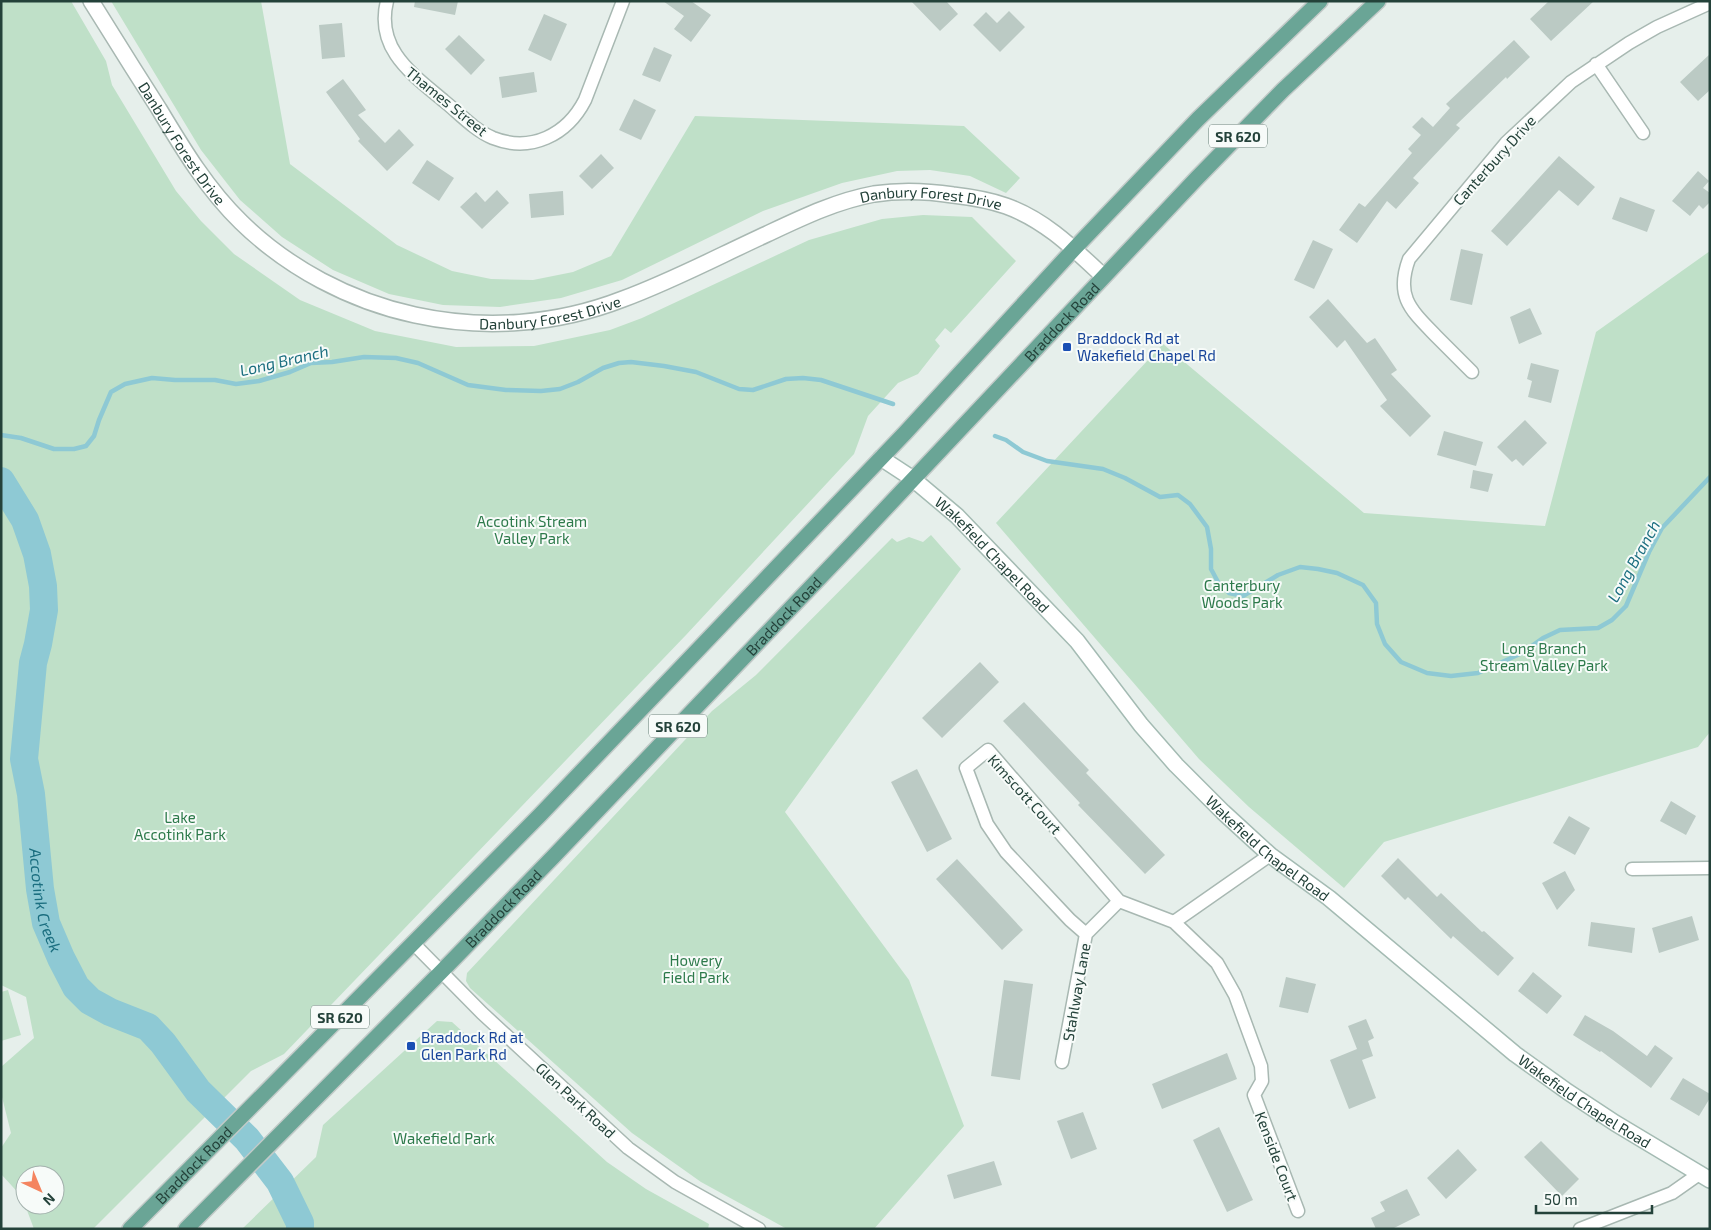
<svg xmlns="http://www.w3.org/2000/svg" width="1711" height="1230" viewBox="0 0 1711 1230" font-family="'Exo 2',sans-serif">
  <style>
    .green { fill: #bfe0c8 }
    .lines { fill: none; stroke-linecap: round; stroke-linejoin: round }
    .stream { stroke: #8ec9d4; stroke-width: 4.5 }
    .river { stroke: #8ec9d4; stroke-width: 28 }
    .building { fill: #bbcac4 }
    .minor-casing { stroke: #a8b8b2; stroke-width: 15 }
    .tertiary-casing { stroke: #a8b8b2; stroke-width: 18 }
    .secondary-casing { stroke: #a4bbb3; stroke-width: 18 }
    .primary-casing { stroke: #c2cac8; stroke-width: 18 }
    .minor { stroke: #fff; stroke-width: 12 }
    .tertiary { stroke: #fff; stroke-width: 15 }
    .secondary { stroke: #fff; stroke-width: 15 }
    .primary { stroke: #6aa596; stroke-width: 15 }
    .transit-dot { fill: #1a4fb4; stroke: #f7fbf9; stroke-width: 2 }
    .labels { text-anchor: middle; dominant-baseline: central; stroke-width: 4; stroke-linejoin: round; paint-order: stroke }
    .shield { fill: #f7fbf9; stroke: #637a73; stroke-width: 1 }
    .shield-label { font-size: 14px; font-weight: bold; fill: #24423a }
    .street-label { font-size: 15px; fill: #24423a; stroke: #f7fbf9 }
    .transit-label { font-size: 15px; fill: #164399; stroke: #f7fbf9; text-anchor: start }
    .park-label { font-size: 15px; fill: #2d7a4b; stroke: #f7fbf9 }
    .water-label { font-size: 16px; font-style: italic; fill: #1c6f80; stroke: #f7fbf9 }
  </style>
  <rect width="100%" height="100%" fill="#e6efeb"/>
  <path class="green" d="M1,1H71L106,61L112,85L176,191L201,221L234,254L300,300L375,331L456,347L534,346L610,330L642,318L809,240L882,219L923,215L972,217L1016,261L951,333L945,328L935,340L940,346L918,374L898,383L868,416L854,454L686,635L284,1054L251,1071L93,1229H34L25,1205H55V1175H25V1204L23,1198L1,1174V1148L11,1133L1,1093V1067L34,1038L26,997L1,985Z
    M111,1H261L290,164L397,245L452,271L491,279L533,280L573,272L611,256L695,116L964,126L1020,178L1006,193L970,176L930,170L897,171L842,183L763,211L622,280L561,298L500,307L443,305L389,294L333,270L282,237L240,200L201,150Z
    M1710,251V732L1698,747L1384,842L1344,888L1249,807L1199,759L996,523L1163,344L1364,513L1545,526L1596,332Z
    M931,535L961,569L785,812L909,980L964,1126L874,1229H787L701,1182L632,1133L470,988L466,981L467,973L712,711L756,675L892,538L897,542L909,537L923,542Z
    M8,990L21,1035L1,1041V992Z
    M437,1021L452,1022L607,1162L646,1189L709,1224L708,1229H242L316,1157L323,1125Z"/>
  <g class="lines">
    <path class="stream" d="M1,435L21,438L54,449H74L86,446L94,436L99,420L111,392L125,384L152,378L175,380H215L236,384L259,381L290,372L311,363L332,362L364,357L396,358L418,363L468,385L506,390L541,391L560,389L578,382L603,368L619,363L631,362L664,366L696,372L739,389L753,390L786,379L803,378L821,380L893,404
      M995,436L1006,440L1023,452L1047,461L1103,469L1125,478L1160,497L1178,495L1190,504L1207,527L1211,549V569L1218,582L1229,593L1243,596L1278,575L1300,567L1318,569L1337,573L1363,585L1376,603L1377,624L1385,644L1401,662L1427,673L1451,676L1478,673L1522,653L1543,638L1560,630L1598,628L1612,620L1626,606L1649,552L1662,528L1710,477"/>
    <path class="river" id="s1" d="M1,481L25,520L37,554L43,586L44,610L38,644L33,663L24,759L31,794L40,889L46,923L61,958L76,987L90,1001L110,1012L148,1027L163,1043L198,1091L247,1139L280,1182L300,1223V1229"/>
  </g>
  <path class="building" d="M415,1H458L455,15L414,7Z
    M663,1H691L711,15L691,42L674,29L684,16Z
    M911,1H946L958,14L940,31Z
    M1549,1H1594L1551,41L1530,19Z
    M1009,11L1025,27L1000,52L973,25L986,12L997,23Z
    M544,14L567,24L551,61L528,50Z
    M342,23L345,57L322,59L319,25Z
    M459,35L485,60L471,75L445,49Z
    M1514,40L1530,57L1507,79L1506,77L1456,125L1460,128L1413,178L1419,183L1396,209L1387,201L1357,243L1339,230L1359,203L1365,207L1412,153L1408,149L1421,135L1412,127L1422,117L1433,127L1450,108L1446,104Z
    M654,47L672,55L660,82L642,75Z
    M1710,54V90L1698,101L1680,82Z
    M534,72L537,92L502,98L499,77Z
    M343,79L366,110L358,115L385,143L399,129L414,145L387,171L358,141L360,139L326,92Z
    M634,99L656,110L641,140L619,130Z
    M601,154L614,168L592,189L579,176Z
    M1559,156L1595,187L1578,206L1559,190L1507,246L1491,231Z
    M427,160L454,178L439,201L412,183Z
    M1698,171L1709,181L1703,188L1710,193V202L1703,209L1699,205L1690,216L1672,201Z
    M497,190L509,203L482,229L460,207L476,192L485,202Z
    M563,191L564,215L531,218L529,194Z
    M1620,197L1655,210L1647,232L1612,219Z
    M1313,240L1333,249L1314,289L1294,280Z
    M1461,249L1483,254L1472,305L1450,300Z
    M1328,299L1367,343L1375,338L1397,370L1391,374L1431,416L1410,437L1380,406L1387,400L1345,340L1337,348L1309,317Z
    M1530,308L1542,334L1519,344L1510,317Z
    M1531,363L1559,370L1551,403L1528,397L1532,381L1527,379Z
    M1525,420L1547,443L1523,466L1516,459L1512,462L1497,447Z
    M1444,431L1483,442L1476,466L1437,455Z
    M1473,470L1493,474L1488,492L1470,488Z
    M980,662L999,682L942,738L922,718Z
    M1024,702L1089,770L1086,773L1165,855L1145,874L1078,805L1080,803L1003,721Z
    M917,769L952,839L927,852L891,782Z
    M1671,801L1696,816L1686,835L1660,821Z
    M1569,816L1590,828L1575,855L1553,843Z
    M1398,858L1437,897L1441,893L1482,932L1484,931L1514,958L1498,976L1453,936L1451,939L1408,897L1405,900L1381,876Z
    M957,859L1023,930L1002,950L936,879Z
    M1565,871L1575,890L1557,910L1542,883Z
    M1692,916L1699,940L1659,953L1652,928Z
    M1591,922L1635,928L1632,953L1588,946Z
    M1533,972L1562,996L1547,1014L1518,991Z
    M1286,977L1316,984L1308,1013L1279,1007Z
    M1004,980L1033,984L1020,1080L991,1076Z
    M1585,1015L1613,1031L1647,1056L1655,1045L1673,1058L1651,1088L1601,1051L1600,1052L1573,1035Z
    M1366,1019L1374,1038L1368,1041L1373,1056L1362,1060L1376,1098L1349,1109L1330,1060L1357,1049L1348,1026Z
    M1227,1053L1237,1079L1162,1109L1152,1084Z
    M1683,1078L1710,1094V1098L1699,1116L1670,1099Z
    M1083,1112L1097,1149L1071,1159L1057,1121Z
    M1219,1127L1253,1200L1227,1212L1193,1140Z
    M1541,1141L1579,1179L1562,1196L1524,1157Z
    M1458,1149L1477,1170L1446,1199L1427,1178Z
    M994,1161L1002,1185L954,1199L947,1175Z
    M1407,1189L1420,1215L1392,1229H1376L1371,1218L1385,1211L1380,1202Z"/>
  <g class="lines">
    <defs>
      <path id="minor" d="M387,1C375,49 412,74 444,101C459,113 474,130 493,138C531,153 567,135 585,100L623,1
        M1596,64L1643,133
        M1472,372C1460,360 1448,348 1436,336C1411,310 1395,297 1409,259L1506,143L1571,82L1629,43L1657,27L1710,3
        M1632,869L1710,868
        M1174,922L1270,855
        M1086,934L1070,920L1006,852L987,824L966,768L988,750L1119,901
        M413,943L482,1013L628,1148L675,1182L759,1229
        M1062,1062L1086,934L1119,901L1174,922L1217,963L1235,995L1261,1066L1262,1081L1254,1095L1298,1211
        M1580,1229L1672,1193L1699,1174"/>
      <g id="tertiary">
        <path id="s2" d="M91,1C114,38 136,73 159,109C183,149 207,189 241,222C288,268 350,301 415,315C484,330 556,325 623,299C672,281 719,256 767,234C801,218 836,201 874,194C900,190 927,191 953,195C970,197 989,200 1006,206C1045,220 1073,248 1103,276"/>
      </g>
      <g id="secondary">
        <path id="s3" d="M881,458L913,479L957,516L1077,641L1141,725L1176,765L1223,812L1270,855L1329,898L1515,1054L1568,1092L1615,1123L1710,1180"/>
      </g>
      <g id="primary">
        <path id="s4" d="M130,1229L540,815L905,433L1074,249L1198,119L1320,1"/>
        <path id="s5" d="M186,1229L441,972L553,857L853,543L1197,178L1283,90L1378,1"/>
      </g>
    </defs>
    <use href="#minor" class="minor-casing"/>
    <use href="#tertiary" class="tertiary-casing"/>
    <use href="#secondary" class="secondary-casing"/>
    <use href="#primary" class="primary-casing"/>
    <use href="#minor" class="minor"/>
    <use href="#tertiary" class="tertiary"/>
    <use href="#secondary" class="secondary"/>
    <use href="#primary" class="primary"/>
  </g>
  <g class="transit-dot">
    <rect x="1062" y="342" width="10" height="10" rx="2.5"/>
    <rect x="406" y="1041" width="10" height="10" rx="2.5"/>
  </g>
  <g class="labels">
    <g class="shield">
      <rect x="1209" y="124.5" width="58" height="23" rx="4"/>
      <rect x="649" y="714.5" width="58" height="23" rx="4"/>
      <rect x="311" y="1005.5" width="58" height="23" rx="4"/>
    </g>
    <g class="shield-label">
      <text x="1238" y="136">SR 620</text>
      <text x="678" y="726">SR 620</text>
      <text x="340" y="1017">SR 620</text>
    </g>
    <g class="street-label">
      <text transform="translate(447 101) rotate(39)">Thames Street</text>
      <text stroke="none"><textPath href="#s2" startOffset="169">Danbury Forest Drive</textPath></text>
      <text transform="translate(1494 160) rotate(-48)">Canterbury Drive</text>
      <text stroke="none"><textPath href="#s2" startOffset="1009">Danbury Forest Drive</textPath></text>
      <text stroke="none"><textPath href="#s2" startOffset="604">Danbury Forest Drive</textPath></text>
      <text stroke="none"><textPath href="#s5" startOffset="1261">Braddock Road</textPath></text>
      <text stroke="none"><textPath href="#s3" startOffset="148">Wakefield Chapel Road</textPath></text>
      <text stroke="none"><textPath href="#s5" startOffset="856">Braddock Road</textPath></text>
      <text transform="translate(1025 794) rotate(48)">Kimscott Court</text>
      <text stroke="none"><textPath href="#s3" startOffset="552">Wakefield Chapel Road</textPath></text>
      <text stroke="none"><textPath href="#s5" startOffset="451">Braddock Road</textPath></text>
      <text transform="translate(1076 992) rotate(-80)">Stahlway Lane</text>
      <text transform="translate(576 1100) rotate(43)">Glen Park Road</text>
      <text stroke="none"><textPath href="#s3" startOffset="958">Wakefield Chapel Road</textPath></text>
      <text transform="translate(1277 1156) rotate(69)">Kenside Court</text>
      <text stroke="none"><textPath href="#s4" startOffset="90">Braddock Road</textPath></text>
    </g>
    <g class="transit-label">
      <text x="1077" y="338">Braddock Rd at<tspan x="1077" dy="17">Wakefield Chapel Rd</tspan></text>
      <text x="421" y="1037">Braddock Rd at<tspan x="421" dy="17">Glen Park Rd</tspan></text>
    </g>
    <g class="park-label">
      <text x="532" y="521">Accotink Stream<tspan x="532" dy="17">Valley Park</tspan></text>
      <text x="1242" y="585">Canterbury<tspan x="1242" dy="17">Woods Park</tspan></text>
      <text x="1544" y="648">Long Branch<tspan x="1544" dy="17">Stream Valley Park</tspan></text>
      <text x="180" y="817">Lake<tspan x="180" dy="17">Accotink Park</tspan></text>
      <text x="696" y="960">Howery<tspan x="696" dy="17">Field Park</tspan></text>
      <text x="444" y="1138">Wakefield Park</text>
    </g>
    <g class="water-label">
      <text transform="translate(284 360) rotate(-13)">Long Branch</text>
      <text transform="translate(1633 561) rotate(-61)">Long Branch</text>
      <text stroke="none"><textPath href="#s1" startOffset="432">Accotink Creek</textPath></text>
    </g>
  </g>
  <rect width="1711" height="1230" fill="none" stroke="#24423a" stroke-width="5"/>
  <g transform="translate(40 1190) rotate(136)"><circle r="24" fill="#f7fbf9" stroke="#a3b1ad"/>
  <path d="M0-4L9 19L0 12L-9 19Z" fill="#f4845f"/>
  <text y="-8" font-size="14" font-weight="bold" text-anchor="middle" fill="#24423a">N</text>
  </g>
  <path d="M1536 1205v8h116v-8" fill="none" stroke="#24423a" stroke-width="2.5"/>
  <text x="1544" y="1205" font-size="15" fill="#24423a" stroke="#f7fbf9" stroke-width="4" paint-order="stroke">50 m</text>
</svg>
